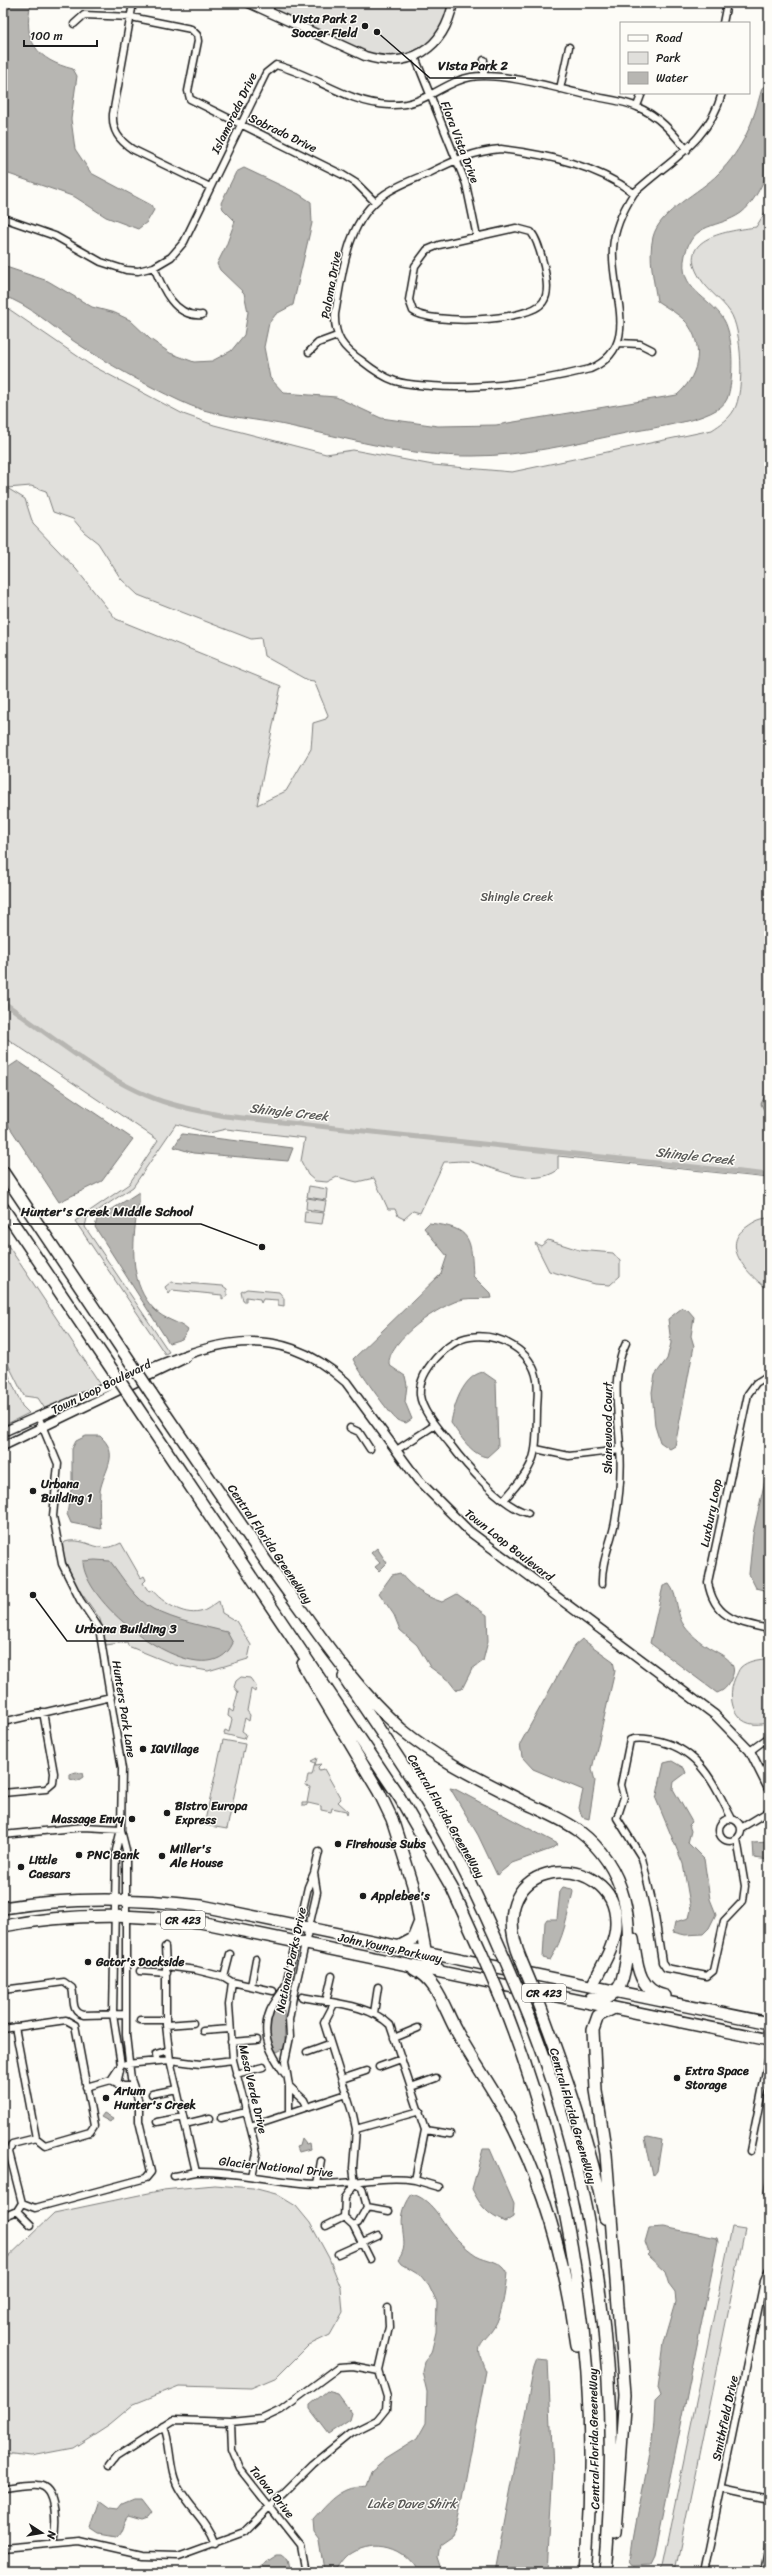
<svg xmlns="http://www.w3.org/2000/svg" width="772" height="2575" viewBox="0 0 772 2575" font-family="Sriracha,sans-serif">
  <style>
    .green { fill: #e0dfdb; stroke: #7e7e7c; fill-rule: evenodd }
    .water { fill: #b7b6b2; stroke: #797876 }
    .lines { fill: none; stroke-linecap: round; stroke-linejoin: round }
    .canal { stroke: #b7b6b2; stroke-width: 5 }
    .street-casing { stroke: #1c1c1c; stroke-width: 9 }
    .secondary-casing { stroke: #1c1c1c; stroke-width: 11 }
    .highway-casing { stroke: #1c1c1c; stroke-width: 14 }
    .street { stroke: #fdfcf7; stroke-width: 6 }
    .secondary { stroke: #fdfcf7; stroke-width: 8 }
    .highway { stroke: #fdfcf7; stroke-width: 11 }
    .highway-bridge-casing { stroke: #1c1c1c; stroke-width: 14; stroke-linecap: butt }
    .highway-bridge { stroke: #fdfcf7; stroke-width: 11 }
    .poi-dot { fill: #1c1c1c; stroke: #fdfcf7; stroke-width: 1.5 }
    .labels { text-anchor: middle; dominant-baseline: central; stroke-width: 3; stroke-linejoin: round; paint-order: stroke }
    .shield { fill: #fdfcf7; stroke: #605f5e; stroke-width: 1 }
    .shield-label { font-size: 11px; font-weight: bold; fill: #1c1c1c }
    .poi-label { font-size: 12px; font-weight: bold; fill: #1c1c1c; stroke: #fdfcf7; text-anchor: start }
    .street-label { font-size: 12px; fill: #1c1c1c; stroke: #fdfcf7 }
    .park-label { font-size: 12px; fill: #575655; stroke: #fdfcf7 }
    .water-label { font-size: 13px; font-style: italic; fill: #5a5a58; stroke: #fdfcf7 }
    .leader { fill: none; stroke: #1c1c1c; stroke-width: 1.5 }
    .callout-dot { fill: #1c1c1c; stroke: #fdfcf7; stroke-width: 1.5 }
    .callout-label { font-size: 13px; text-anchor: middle; font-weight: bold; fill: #1c1c1c; stroke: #fdfcf7; stroke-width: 3; stroke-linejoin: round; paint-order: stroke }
  </style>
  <rect width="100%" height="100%" fill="#fdfcf7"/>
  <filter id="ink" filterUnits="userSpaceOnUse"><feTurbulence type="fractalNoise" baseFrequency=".025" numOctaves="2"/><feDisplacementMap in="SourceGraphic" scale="8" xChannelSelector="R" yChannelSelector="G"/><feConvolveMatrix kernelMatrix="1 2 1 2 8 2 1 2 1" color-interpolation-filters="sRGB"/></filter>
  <g filter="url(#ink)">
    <path class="green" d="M249,3H453L450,16L428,48L386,61Z
      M769,206V1178L558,1156V1170C532,1188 498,1169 472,1162C463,1160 452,1162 444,1162L420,1213L413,1211L404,1219L398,1216L395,1209H388L374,1178L357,1182L337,1177L327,1182L315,1181L308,1175L301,1161L305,1138L226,1129L209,1133L176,1124L133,1187L87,1218L85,1227L169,1352L165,1354L75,1221L129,1184L158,1140L3,1036V305L89,364L183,414L214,425L326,454L353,450L433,465L512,472L712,430C721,424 729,419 734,410C745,392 742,329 730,312C722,300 708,291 700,278C674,237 729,231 756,227ZM31,486L46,491L53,512L73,519L84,532L98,543L121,579L138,595L251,639L261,638L264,656L307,680L314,681L328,715L326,719L313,723L311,749L286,791L257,805L281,686L116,619L76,569L33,524L25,499L7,488Z
      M309,1186L327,1189L326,1200L307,1197Z
      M307,1198L326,1201L324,1212L306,1209Z
      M305,1211L324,1213L322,1224L304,1222Z
      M769,1218V1290C752,1278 720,1248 744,1229C752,1223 759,1218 769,1218Z
      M3,1238L103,1388L47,1412L38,1398L24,1396L3,1354Z
      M548,1240L579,1250L613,1253L620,1261V1276L610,1285L595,1284L549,1271L535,1243L541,1246Z
      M171,1282L223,1286L227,1289V1296L222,1299V1295L172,1290L169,1294L165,1287Z
      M247,1289L279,1292L284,1298V1306L278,1305V1300L263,1299L261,1303L260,1299L246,1297V1301H243L241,1292Z
      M7,1371L22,1406L29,1413L3,1426V1374Z
      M69,1541C91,1539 97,1555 121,1543L141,1578L144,1576L146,1580L143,1583L149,1592L152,1590C162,1602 183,1616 200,1612C206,1611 213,1605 219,1601L222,1613L236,1621L251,1645L248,1659L208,1671L175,1665L128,1646L127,1642L106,1645L100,1619L72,1580L61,1548L65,1542Z
      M764,1659L769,1660V1722C739,1733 724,1704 735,1678C737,1675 738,1670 741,1667C748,1661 756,1660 764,1659Z
      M241,1677L250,1678L256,1686L255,1692L251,1689L247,1711L250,1715L249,1721L245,1718L242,1731L246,1734L244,1739L224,1734L225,1730L229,1732L232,1719L228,1716L229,1709L233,1712L238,1692L234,1687L236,1681Z
      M223,1740L245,1744L227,1829L204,1825Z
      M317,1758L315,1765L321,1764L318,1767L319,1770L324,1769L341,1799L338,1802L348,1811L347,1815L346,1811L332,1808L331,1812L321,1810V1806L308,1803L306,1806H303V1803H307L310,1787L306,1786L308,1775H312L315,1763L311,1761Z
      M214,2185L253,2188L276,2194L296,2206L310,2223L329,2258L341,2288L343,2312L330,2335L309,2345L277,2377L251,2388L179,2386L134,2404L110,2424L73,2448L31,2456L3,2453V2262L54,2213L163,2190Z
      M732,2227L745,2229L675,2572H661Z"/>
    <path class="water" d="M3,3H31C22,41 37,60 73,69L77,76L71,119L75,149L91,173L151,205L154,210L147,222L138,229L106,217L75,197L3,172Z
      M769,83C769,103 772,154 768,169C764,183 753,204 741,213C718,229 693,221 685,255C677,290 710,296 724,320C734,337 734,382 727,399C718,421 648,428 626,433C576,443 524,456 473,456C408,457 343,437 280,424C248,418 210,416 180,401C144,384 108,364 75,342C52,327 29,304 3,296V266L48,281L92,307L115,313L130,320L150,339L170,353L194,362L212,361L231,351L244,335L248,312L244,293L220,270L217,264L226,246L235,221L223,209L221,203L236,172L244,168L299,194L311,202L312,223L293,305L276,314L269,323L264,347L270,378L284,393L336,397L381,418L438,426L496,425L677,395C697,378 705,350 689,326C683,316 667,308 657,301C654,281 648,257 653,237C659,211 701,192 718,174C744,148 753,122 762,88Z
      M18,1061L133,1139L102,1181L59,1202L3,1117V1071Z
      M769,1087V1105L764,1110L761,1104Z
      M182,1134L293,1148L288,1161L193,1153L174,1147Z
      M139,1192C141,1200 137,1211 136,1219C132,1250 131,1286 154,1309C164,1320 178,1321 188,1330L182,1339L169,1343L95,1227L97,1219Z
      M429,1223C472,1228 471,1238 473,1276L491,1294L492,1298C483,1299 473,1298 464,1299C442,1303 386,1341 389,1365L405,1376L407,1385L405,1402L412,1419L406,1423C404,1422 400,1422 397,1420C390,1415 356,1367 353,1359L441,1274L447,1256L424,1228Z
      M682,1308L688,1310L694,1317L691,1336L694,1346L675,1446L670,1449L660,1442L655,1426L652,1392L655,1375L667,1359L671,1343L668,1319Z
      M483,1372L496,1381L498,1447L487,1457C471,1455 460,1435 451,1423C454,1405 463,1376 483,1372Z
      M86,1436H100C121,1455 104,1469 100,1491C99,1504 99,1516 101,1529L71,1523L67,1514L72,1484V1449L76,1441Z
      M769,1462V1591L756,1588L749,1574L753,1534Z
      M377,1548L387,1563L379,1571L375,1567L380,1563L371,1553Z
      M95,1560L110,1561C123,1578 135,1599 153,1609C176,1621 203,1626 227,1632L233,1643C207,1701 83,1607 83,1561Z
      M400,1573C412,1588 424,1596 442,1602L457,1594L487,1615L488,1641L483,1661L472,1669L462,1689L456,1690L449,1681L430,1667L417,1645L400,1630L394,1615L379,1593L392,1575Z
      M669,1584C679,1596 675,1614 685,1627C690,1634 700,1642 708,1647C719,1654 741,1661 731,1679C727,1687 725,1690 717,1693L650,1643L663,1586Z
      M582,1639L613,1661L615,1671L592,1769L595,1781L589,1819L582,1817L579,1808L583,1790L533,1769L522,1757L520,1744L574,1646Z
      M672,1761L684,1768L686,1773L674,1782L673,1789L692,1822L689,1825L691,1831L688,1843L704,1859L710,1899L716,1914L709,1928L703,1934L685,1935L673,1932L675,1922L689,1918L691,1910L683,1864L656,1799L664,1763Z
      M76,1772L82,1773L83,1777L77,1781L70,1779V1774Z
      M450,1788L455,1789L558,1844L551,1849L512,1863L497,1875L478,1835Z
      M769,1842V1860L754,1858L753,1843Z
      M563,1887L572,1889L573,1892C567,1917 564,1938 550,1960L543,1958L545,1922L547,1919H557L560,1891Z
      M279,2006L284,2010L285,2044L283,2049L277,2052C267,2042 267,2014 279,2006Z
      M104,2113L113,2118L110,2122L101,2117Z
      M648,2137L662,2140L657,2171L653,2176L645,2138Z
      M302,2139L306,2144L309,2143L310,2149L299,2152L297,2147L300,2146Z
      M483,2149H490L514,2204L513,2217L505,2222C487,2215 480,2205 472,2189Z
      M769,2163V2198L763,2195Z
      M412,2194C435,2200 443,2227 459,2241C464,2246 470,2251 476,2255C487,2261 500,2260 507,2272C506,2287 503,2308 497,2322C485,2346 471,2339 486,2371L457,2525L452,2536L439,2545L437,2557L442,2572H418C406,2547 375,2539 352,2553C345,2557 340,2566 336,2572L325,2571L320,2540L314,2532L313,2520C323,2509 333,2496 347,2490C353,2487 359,2488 366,2486L371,2471L385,2459L417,2439L426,2423L427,2392L422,2371L424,2362L431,2353L436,2332L437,2303L429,2286L421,2276L401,2264L398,2260C414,2240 390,2224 412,2194Z
      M664,2227L717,2238L718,2242L654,2557L650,2565L634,2566L630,2561C636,2507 654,2456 655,2402L661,2396L658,2388L664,2343L676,2302L675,2293L669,2285L665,2272L647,2255L649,2253L645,2242L649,2228Z
      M537,2359L548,2360L553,2470L547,2572H495L534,2367Z
      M327,2391L338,2394L352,2413L350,2420L329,2434L310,2409V2405Z
      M134,2500H142L152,2513L148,2518L142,2520L128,2516C122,2523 123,2531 116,2537L99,2534L90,2528L99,2501L110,2509L118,2510L122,2505Z
      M277,2555H281L286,2559L289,2572H251Z"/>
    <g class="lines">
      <path class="canal" d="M3,1002C52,1037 112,1087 171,1104C188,1109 207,1112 225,1116L769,1175"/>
      <defs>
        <path id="street" d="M133,3L113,114C112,131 119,140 132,149L210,187
          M269,13L271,3
          M723,23L727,3
          M74,24L84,15L131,17L191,29L197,35L198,41L188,91L190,99L343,175L356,183L375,202
          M415,57L466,184L477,237
          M484,75V60
          M560,89L569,47
          M637,106L642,93
          M501,149C549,155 595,165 634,193C623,210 614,228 613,249C610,292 643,346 590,369C538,382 485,390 431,386C420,385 407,385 395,381C383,377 372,369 362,361C343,348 334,337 335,314C343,271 346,221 385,194C398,185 414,179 429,173C453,161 474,151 501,149Z
          M634,193C668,161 709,142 722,93
          M3,218L55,236L101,262L126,270L138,271L154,267L171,257L184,242L266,73L276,65C315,75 347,103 389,105C425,107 442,82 471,77C502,72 555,88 587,95C603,99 622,100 637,107C658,115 673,133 687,150
          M516,228L531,232C538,240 541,255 544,266C546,277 550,292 543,302C529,322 431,325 413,311L409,300L415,266L427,250L439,245Z
          M154,267C162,288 175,318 202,315
          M619,343L640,344L652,350
          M309,352L318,343L337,336
          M769,1375L756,1383L748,1394L708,1582C714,1619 738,1622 769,1629
          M38,1416L58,1464L53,1516L62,1564L80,1600L99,1628L122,1769L121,1829L116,1850L113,2014L121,2065L111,2080
          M350,1428L359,1432L370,1449
          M398,1449L435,1425
          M536,1449L569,1456L621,1450
          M504,1500C537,1462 536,1460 537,1411C537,1401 539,1390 537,1380C532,1350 499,1333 470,1337C447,1340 418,1372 420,1395C422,1412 440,1431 450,1444C465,1464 503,1508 528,1513
          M602,1584C601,1562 611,1543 615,1522C619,1499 622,1472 620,1449C619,1416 610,1375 626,1343
          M3,1722L111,1697
          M750,1751L769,1737
          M3,1793L46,1789L53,1783L54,1773L43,1712
          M732,1819C713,1783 700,1748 654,1740C646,1739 638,1737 630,1740L621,1785L624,1797L617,1818L642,1858L654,1910L662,1962L666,1968L707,1976L713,1971L724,1921L743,1901L745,1886L737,1839
          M719 1830a11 11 0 1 1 22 0a11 11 0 1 1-22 0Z
          M741,1828L769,1811
          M3,1835L84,1827L121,1829
          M165,1947L166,1966
          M140,1971L167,1973
          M224,1977L230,1954
          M232,1982L229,2005L233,2060L257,2153L252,2176
          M251,1986L256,1959
          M3,1990L64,1982L72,1988C75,1999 70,2012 84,2015L124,2014
          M273,1991L232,1982L224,1977L196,1970L166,1966V2025L170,2060L196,2172C238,2171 277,2183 318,2184C351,2185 383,2175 415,2180L425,2130L390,2025C369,2004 331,2003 302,1997
          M326,2002L332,1976
          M334,2004L324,2023L353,2115L356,2129L353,2168L355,2184L345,2198L344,2217L353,2225L358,2223L367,2207L362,2188L355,2184
          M374,2013L378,1987
          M140,2020H166
          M166,2025L193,2023
          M3,2029L66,2020L75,2025L94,2126L90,2132L45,2145L36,2138L15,2027
          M203,2031L230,2029
          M394,2038L418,2028
          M231,2042L257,2040
          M307,2052L329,2044
          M157,2061L156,2054L169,2050
          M126,2064L170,2060L200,2064L233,2060
          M379,2067L401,2059
          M236,2074L263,2067
          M285,2074C271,2054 260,2036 270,2011C274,2001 282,1994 286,1984L308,1887L314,1873L319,1852
          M342,2079L366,2071
          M111,2080L123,2086H133
          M117,2084L120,2070
          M289,2086L304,2100L307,2106
          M86,2087L111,2080
          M411,2087L436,2078
          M152,2094L177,2089
          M289,2113V2086L285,2061L290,2037L289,2020L293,1997L317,1892L314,1873
          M221,2118L246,2112
          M157,2122L183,2117
          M185,2124L210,2118
          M250,2126L347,2094
          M356,2129L420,2111
          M425,2130L450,2134
          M750,2151L769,2056
          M174,2176L196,2172
          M415,2180L439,2187
          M317,2184L321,2161
          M22,2203L35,2208L146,2178L151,2172L139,2121V2102L131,2079L126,2035V1850L121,1830
          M367,2207L389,2211
          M17,2211L31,2225
          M3,2217L17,2211L22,2203L9,2152L12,2144L36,2138
          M353,2225L370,2259
          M326,2226L344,2217
          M338,2254L378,2236
          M231,2422L232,2450L240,2469L300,2545L305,2572
          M164,2426C172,2448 168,2473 181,2492C193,2512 206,2520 215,2544
          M109,2466L116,2457L174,2420L231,2422L262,2419L281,2410L339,2367L353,2366L379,2371
          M3,2488C14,2487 27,2484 37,2485C59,2486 56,2528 53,2542
          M722,2488L769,2498
          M3,2548L80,2541L142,2555L178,2556L244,2532L313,2464L351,2433L377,2420L386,2409L387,2397L379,2371L389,2327L388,2308
          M704,2572L764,2281L769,2270
          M764,2572L769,2545"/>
        <path id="secondary" d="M249,3L365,56C410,70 444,49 453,3
          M3,1432C43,1414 83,1397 123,1380C204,1346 270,1314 346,1382L418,1480L469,1531L715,1715L750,1751L769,1789
          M3,1446L186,1358"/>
        <path id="highway" d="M3,1172L133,1366
          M3,1208L113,1371
          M151,1393L274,1573
          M133,1401L400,1798L452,1888L481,1952
          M270,1567C311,1622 349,1683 401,1729C438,1760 481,1780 524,1802C542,1811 563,1819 579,1831C626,1867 637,1925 622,1980C618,1994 605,2001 591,1998
          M303,1664L379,1792L392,1819L413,1885L427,1960L439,1970
          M344,1677C373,1721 404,1764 431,1810C459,1857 482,1906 504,1957
          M3,1908C69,1897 135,1898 202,1906L769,2023
          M3,1926C68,1913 135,1914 200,1922L769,2040
          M633,1939C637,1962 637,1990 665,1996
          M400,1946L413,1939L419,1924
          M521,1960C476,1852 618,1847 616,1924C616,1945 601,1967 592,1986
          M414,1969C438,1982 444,2008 456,2030C472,2060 493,2088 509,2119C546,2189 566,2266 577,2345
          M499,1994C573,2175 603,2377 585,2572
          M522,1999C596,2177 623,2380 605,2572
          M539,2003C565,2073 590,2143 605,2218
          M614,2008L598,2016L593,2030L596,2090L606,2154L625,2394L615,2532"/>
      </defs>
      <use href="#street" class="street-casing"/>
      <use href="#secondary" class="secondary-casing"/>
      <use href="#highway" class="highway-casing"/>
      <use href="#street" class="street"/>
      <use href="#secondary" class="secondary"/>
      <use href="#highway" class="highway"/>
      <defs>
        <path id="highway-bridge" d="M133,1366L151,1393
          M113,1371L133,1401
          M481,1952L499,1994
          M504,1957L522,1999
          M521,1960L539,2003"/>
      </defs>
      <use href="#highway-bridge" class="highway-bridge-casing"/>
      <use href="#highway-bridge" class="highway-bridge"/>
    </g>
  </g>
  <g class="poi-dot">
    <circle cx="365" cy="26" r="4"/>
    <circle cx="33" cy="1491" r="4"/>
    <circle cx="143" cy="1749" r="4"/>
    <circle cx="167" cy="1813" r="4"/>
    <circle cx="132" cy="1819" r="4"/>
    <circle cx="338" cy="1844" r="4"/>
    <circle cx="79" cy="1855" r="4"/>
    <circle cx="162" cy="1856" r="4"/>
    <circle cx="21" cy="1867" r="4"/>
    <circle cx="363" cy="1896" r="4"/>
    <circle cx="88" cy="1962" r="4"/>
    <circle cx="677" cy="2078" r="4"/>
    <circle cx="106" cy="2098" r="4"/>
  </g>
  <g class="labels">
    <g class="shield">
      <rect x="161" y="1911" width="44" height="18" rx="3"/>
      <rect x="522" y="1984" width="44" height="18" rx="3"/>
    </g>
    <g class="shield-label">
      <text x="183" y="1920">CR 423</text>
      <text x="544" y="1993">CR 423</text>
    </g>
    <g class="poi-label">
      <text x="357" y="19" text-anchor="end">Vista Park 2<tspan x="357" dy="14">Soccer Field</tspan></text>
      <text x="41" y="1484">Urbana<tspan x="41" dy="14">Building 1</tspan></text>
      <text x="151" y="1749">IQVillage</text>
      <text x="175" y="1806">Bistro Europa<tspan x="175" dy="14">Express</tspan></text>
      <text x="124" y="1819" text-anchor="end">Massage Envy</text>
      <text x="346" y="1844">Firehouse Subs</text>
      <text x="170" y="1849">Miller's<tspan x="170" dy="14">Ale House</tspan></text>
      <text x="87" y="1855">PNC Bank</text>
      <text x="29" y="1860">Little<tspan x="29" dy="14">Caesars</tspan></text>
      <text x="371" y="1896">Applebee's</text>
      <text x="96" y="1962">Gator's Dockside</text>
      <text x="685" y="2071">Extra Space<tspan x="685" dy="14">Storage</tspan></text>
      <text x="114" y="2091">Arium<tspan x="114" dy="14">Hunter's Creek</tspan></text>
    </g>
    <g class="street-label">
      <text transform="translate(234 113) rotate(-64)">Islamorada Drive</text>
      <text transform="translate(283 133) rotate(26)">Sobrado Drive</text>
      <text transform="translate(460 142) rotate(69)">Flora Vista Drive</text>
      <text transform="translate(331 285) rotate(-80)">Paloma Drive</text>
      <text transform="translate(101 1387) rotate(-26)">Town Loop Boulevard</text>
      <text transform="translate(608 1428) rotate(-90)">Shanewood Court</text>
      <text transform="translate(711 1513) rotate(-79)">Luxbury Loop</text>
      <text transform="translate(270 1544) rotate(56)">Central Florida GreeneWay</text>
      <text transform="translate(509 1545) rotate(38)">Town Loop Boulevard</text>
      <text transform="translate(124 1709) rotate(81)">Hunters Park Lane</text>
      <text transform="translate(446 1816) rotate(60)">Central Florida GreeneWay</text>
      <text transform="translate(390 1948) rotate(12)">John Young Parkway</text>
      <text transform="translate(291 1960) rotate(-78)">National Parks Drive</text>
      <text transform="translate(253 2089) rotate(77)">Mesa Verde Drive</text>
      <text transform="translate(573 2116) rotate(74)">Central Florida GreeneWay</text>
      <text transform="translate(276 2167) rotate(6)">Glacier National Drive</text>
      <text transform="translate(725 2418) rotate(-78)">Smithfield Drive</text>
      <text transform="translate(594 2439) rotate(-91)">Central Florida GreeneWay</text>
      <text transform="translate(272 2492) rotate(51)">Talova Drive</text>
    </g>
    <g class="park-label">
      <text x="517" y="897">Shingle Creek</text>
    </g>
    <g class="water-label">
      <text transform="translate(289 1112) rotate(6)">Shingle Creek</text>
      <text transform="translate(695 1156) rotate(6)">Shingle Creek</text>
      <text x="412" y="2503">Lake Dave Shirk</text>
    </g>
  </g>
  <path class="leader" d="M377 32L430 78H516M262 1247L201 1224H13M33 1595L67 1641H184"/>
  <g class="callout-dot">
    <circle cx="377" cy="32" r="4"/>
    <circle cx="262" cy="1247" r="4"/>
    <circle cx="33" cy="1595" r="4"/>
  </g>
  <g class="callout-label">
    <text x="473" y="70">Vista Park 2</text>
    <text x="107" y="1216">Hunter's Creek Middle School</text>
    <text x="126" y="1633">Urbana Building 3</text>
  </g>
  <rect width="772" height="2575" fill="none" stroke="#fdfcf7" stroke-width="16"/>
  <rect x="8" y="8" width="756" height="2559" fill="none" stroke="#1c1c1c" stroke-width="1.5" filter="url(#ink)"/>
  <rect x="620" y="22" width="130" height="72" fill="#fdfcf7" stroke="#a3a29f"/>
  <rect x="628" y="35" width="20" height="6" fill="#fdfcf7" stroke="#a3a29f"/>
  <text x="656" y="42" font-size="12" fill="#1c1c1c">Road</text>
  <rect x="628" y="52" width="20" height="12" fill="#e0dfdb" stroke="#a3a29f"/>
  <text x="656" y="62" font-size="12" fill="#1c1c1c">Park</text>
  <rect x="628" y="72" width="20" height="12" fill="#b7b6b2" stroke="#a3a29f"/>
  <text x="656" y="82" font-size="12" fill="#1c1c1c">Water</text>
  <g transform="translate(42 2533) rotate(102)" stroke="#fdfcf7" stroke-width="3" paint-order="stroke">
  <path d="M0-3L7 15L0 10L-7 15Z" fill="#1c1c1c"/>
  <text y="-6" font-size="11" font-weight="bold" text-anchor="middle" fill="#1c1c1c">N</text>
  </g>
  <path d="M24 40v6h73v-6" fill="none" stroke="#1c1c1c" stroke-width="2"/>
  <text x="30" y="40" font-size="12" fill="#1c1c1c" stroke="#fdfcf7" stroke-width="3" paint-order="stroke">100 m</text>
</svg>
